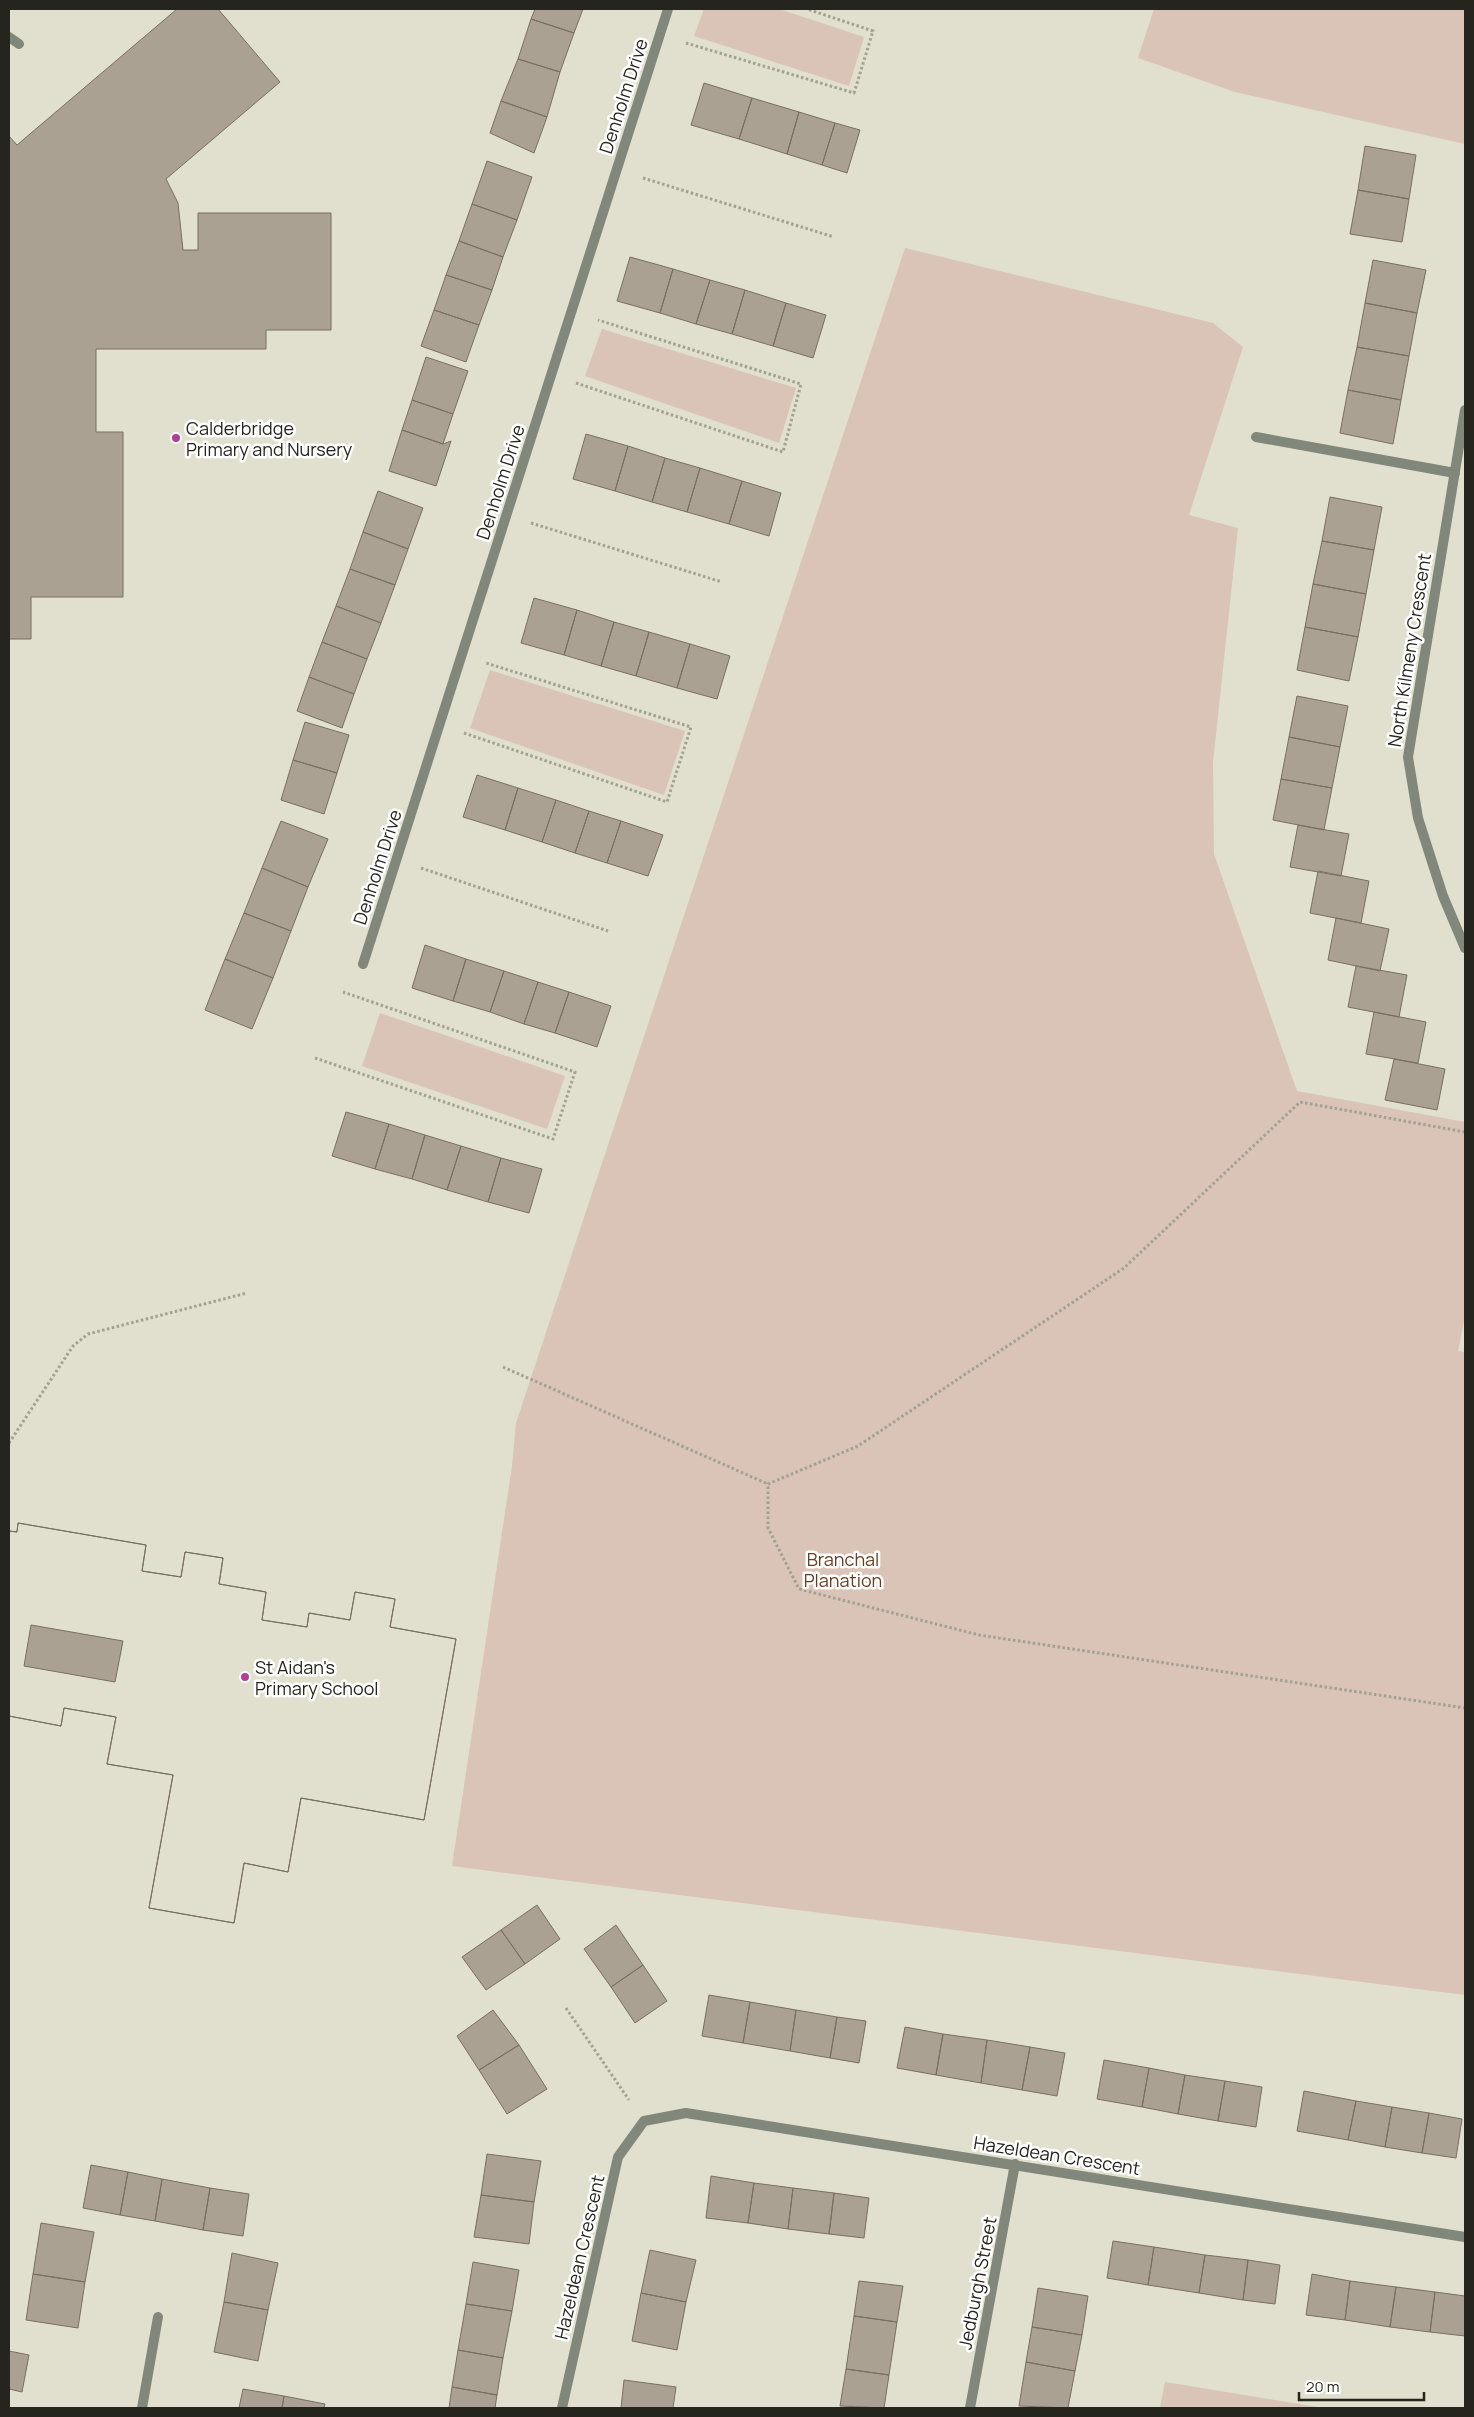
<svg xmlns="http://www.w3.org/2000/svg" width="1474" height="2417" viewBox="0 0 1474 2417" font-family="Manrope,sans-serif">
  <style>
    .green { fill: #d9c4b7 }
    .building { fill: #aba192; stroke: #786f61; fill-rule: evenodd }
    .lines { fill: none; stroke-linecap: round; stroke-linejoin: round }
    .path { stroke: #a2a092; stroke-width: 3; stroke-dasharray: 2.5 2.5; stroke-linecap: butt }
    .lane { stroke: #81877a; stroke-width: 10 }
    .street { stroke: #81877a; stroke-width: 10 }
    .poi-dot { fill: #b53d93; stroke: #fff; stroke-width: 2 }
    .labels { text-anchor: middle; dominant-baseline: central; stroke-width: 5; stroke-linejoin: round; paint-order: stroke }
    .street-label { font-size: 18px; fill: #25251e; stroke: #fff }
    .poi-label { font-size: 18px; fill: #25251e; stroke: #fff; text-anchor: start }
    .park-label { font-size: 18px; fill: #683d20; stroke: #fff }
  </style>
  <rect width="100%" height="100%" fill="#e1dfcd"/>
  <path class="green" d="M704,9H779L864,37L849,86L694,36Z
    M1154,9H1465V144L1235,92L1138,58Z
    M905,248L1213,323L1243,347L1189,515L1238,528L1213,762L1214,854L1297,1091L1465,1122V1316L1458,1351L1465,1352V1995L452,1866L512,1466L516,1423Z
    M602,329L796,388L779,443L585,376Z
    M490,670L685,731L664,795L470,728Z
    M380,1013L565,1076L547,1129L362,1066Z
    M1165,2382L1324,2408H1160Z"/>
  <path class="building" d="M177,9H218L280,82L166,179L178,203L183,250H198V213H331V330H266V349H96V432H123V597H31V639H9V136L17,145Z
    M535,9H583L574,33L531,19Z
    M531,19L574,33L560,72L518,59Z
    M518,59L560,72L547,117L501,101Z
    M704,83L752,98L739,139L691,125Z
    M752,98L799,112L787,154L739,139Z
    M501,101L547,117L534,153L490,133Z
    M799,112L835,123L822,165L787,154Z
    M835,123L860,130L847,173L822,165Z
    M1365,146L1416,155L1409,199L1358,190Z
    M487,161L532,177L517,220L472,204Z
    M1358,190L1409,199L1402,242L1350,234Z
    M472,204L517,220L503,257L459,241Z
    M459,241L503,257L492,290L446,275Z
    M630,257L673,269L660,313L617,301Z
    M1373,260L1426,270L1417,313L1365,303Z
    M673,269L710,280L696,324L660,313Z
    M446,275L492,290L479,325L434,310Z
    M710,280L745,290L732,334L696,324Z
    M745,290L786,303L773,346L732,334Z
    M786,303L826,315L813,358L773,346Z
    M1365,303L1417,313L1409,356L1357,347Z
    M434,310L479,325L466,362L421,346Z
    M1357,347L1409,356L1401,400L1348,390Z
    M426,357L468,371L453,414L412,400Z
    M1348,390L1401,400L1393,444L1340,433Z
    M412,400L453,414L443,444L402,430Z
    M402,430L443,444L451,441L436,486L389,471Z
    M586,434L628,446L615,491L573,479Z
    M628,446L665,458L652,502L615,491Z
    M665,458L700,468L687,512L652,502Z
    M700,468L742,481L729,524L687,512Z
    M742,481L781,493L769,536L729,524Z
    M378,491L423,508L408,549L363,532Z
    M1330,497L1382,507L1374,550L1322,541Z
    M363,532L408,549L395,585L350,569Z
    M1322,541L1374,550L1366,594L1313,584Z
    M350,569L395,585L381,623L336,606Z
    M1313,584L1366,594L1358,637L1305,627Z
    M534,598L577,610L564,655L521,643Z
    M336,606L381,623L367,659L322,642Z
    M577,610L614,622L601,666L564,655Z
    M614,622L649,632L636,676L601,666Z
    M1305,627L1358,637L1349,681L1297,670Z
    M649,632L690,644L677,688L636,676Z
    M322,642L367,659L354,694L309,677Z
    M690,644L730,656L717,699L677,688Z
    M309,677L354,694L342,728L297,711Z
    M1297,696L1348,706L1340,747L1289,737Z
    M305,722L349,735L337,773L293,760Z
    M1289,737L1340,747L1332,788L1281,779Z
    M293,760L337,773L324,814L281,800Z
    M477,775L518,788L505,830L463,817Z
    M1281,779L1332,788L1324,830L1273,820Z
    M518,788L556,800L542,842L505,830Z
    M556,800L589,811L575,853L542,842Z
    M589,811L621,821L607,863L575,853Z
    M281,821L328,839L308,887L262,868Z
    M621,821L663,835L648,876L607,863Z
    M1298,825L1349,834L1341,876L1290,867Z
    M262,868L308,887L291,931L244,913Z
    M1318,871L1369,881L1361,923L1310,913Z
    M244,913L291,931L273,978L225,959Z
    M1336,918L1389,929L1380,971L1328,960Z
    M425,945L466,959L453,1001L412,988Z
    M225,959L273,978L252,1029L205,1010Z
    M466,959L504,971L490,1012L453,1001Z
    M1356,966L1407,975L1399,1017L1348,1007Z
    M504,971L538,982L524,1024L490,1012Z
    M538,982L569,992L555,1033L524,1024Z
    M569,992L611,1006L597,1047L555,1033Z
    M1374,1012L1426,1022L1418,1063L1366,1054Z
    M1394,1059L1445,1069L1437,1110L1385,1100Z
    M346,1112L389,1124L375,1169L332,1156Z
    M389,1124L425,1135L412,1179L375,1169Z
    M425,1135L461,1146L447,1190L412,1179Z
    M461,1146L501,1158L488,1202L447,1190Z
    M501,1158L542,1169L529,1213L488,1202Z
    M18,1523L146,1545L142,1571L181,1577L185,1552L223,1558L219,1584L266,1592L262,1620L307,1627L309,1613L350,1620L355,1592L395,1599L390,1627L456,1639L424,1820L301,1798L288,1872L244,1863L234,1923L149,1908L173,1775L107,1764L116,1717L64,1708L61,1726L9,1716V1531L17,1532ZM31,1625L123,1641L115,1682L24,1666Z
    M18,1523L146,1545L142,1571L181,1577L185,1552L223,1558L219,1584L266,1592L262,1620L307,1627L309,1613L350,1620L355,1592L395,1599L390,1627L456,1639L424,1820L301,1798L288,1872L244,1863L234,1923L149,1908L173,1775L107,1764L116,1717L64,1708L61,1726L9,1716V1531L17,1532Z
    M537,1905L560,1939L525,1964L501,1930Z
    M616,1925L643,1965L611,1987L584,1949Z
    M501,1930L525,1964L486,1990L462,1957Z
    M643,1965L667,2001L635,2023L611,1987Z
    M709,1995L750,2002L743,2043L702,2036Z
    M750,2002L796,2010L790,2051L743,2043Z
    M493,2010L519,2045L479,2070L457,2036Z
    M796,2010L837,2017L830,2058L790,2051Z
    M837,2017L866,2021L859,2063L830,2058Z
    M905,2027L943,2034L936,2075L897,2068Z
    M943,2034L987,2040L981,2083L936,2075Z
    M987,2040L1030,2047L1022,2090L981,2083Z
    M519,2045L547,2089L507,2114L479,2070Z
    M1030,2047L1065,2053L1057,2096L1022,2090Z
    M1104,2060L1149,2068L1142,2107L1097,2099Z
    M1149,2068L1185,2075L1178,2114L1142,2107Z
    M1185,2075L1225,2081L1218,2121L1178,2114Z
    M1225,2081L1262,2087L1256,2127L1218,2121Z
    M1304,2091L1356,2101L1348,2140L1297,2131Z
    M1356,2101L1392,2107L1385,2147L1348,2140Z
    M1392,2107L1429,2113L1422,2153L1385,2147Z
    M1429,2113L1462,2119L1456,2158L1422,2153Z
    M487,2154L541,2161L534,2202L481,2195Z
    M91,2165L128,2172L120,2215L83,2208Z
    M128,2172L162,2179L155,2221L120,2215Z
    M711,2176L754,2183L748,2223L706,2218Z
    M162,2179L210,2188L203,2230L155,2221Z
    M754,2183L793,2188L788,2229L748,2223Z
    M210,2188L249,2194L243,2236L203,2230Z
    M793,2188L834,2193L829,2234L788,2229Z
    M834,2193L869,2198L864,2238L829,2234Z
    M481,2195L534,2202L529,2244L474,2237Z
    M41,2223L94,2232L85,2282L33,2274Z
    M1113,2241L1154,2247L1148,2285L1107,2278Z
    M1154,2247L1205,2255L1199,2293L1148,2285Z
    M650,2250L696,2260L686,2302L641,2293Z
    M232,2253L278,2263L268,2310L224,2302Z
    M1205,2255L1248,2260L1243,2300L1199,2293Z
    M1248,2260L1280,2265L1275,2304L1243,2300Z
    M473,2262L519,2270L512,2311L466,2304Z
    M33,2274L85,2282L78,2328L26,2320Z
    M1312,2274L1350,2281L1345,2320L1306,2315Z
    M859,2281L903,2286L897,2322L854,2316Z
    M1350,2281L1396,2287L1390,2327L1345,2320Z
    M1396,2287L1435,2292L1430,2332L1390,2327Z
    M1038,2288L1088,2296L1082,2335L1032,2327Z
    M1435,2292L1465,2296V2336L1430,2332Z
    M641,2293L686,2302L677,2350L632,2341Z
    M224,2302L268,2310L258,2361L214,2352Z
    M466,2304L512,2311L503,2358L458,2350Z
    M854,2316L897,2322L889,2375L846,2369Z
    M1032,2327L1082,2335L1075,2371L1026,2362Z
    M458,2350L503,2358L497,2395L452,2387Z
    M9,2351L29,2355L22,2392L9,2389Z
    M1026,2362L1075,2371L1068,2408L1019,2406Z
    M846,2369L889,2375L884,2408L840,2406Z
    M624,2380L676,2387L673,2408H621Z
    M452,2387L497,2395L495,2408H449Z
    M243,2389L284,2396L282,2408H239Z
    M284,2396L325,2404L324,2408H282Z"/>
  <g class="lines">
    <path class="path" d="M686,43L854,93L873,31L807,9
      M643,178L834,237
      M576,383L783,452L801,384L598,320
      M531,523L722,582
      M464,733L667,802L691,727L486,663
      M421,868L608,931
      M315,1058L553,1139L575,1072L343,992
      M1465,1132L1300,1102L1124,1268L858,1446L768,1484V1528L799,1589L979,1635L1465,1708
      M503,1367L768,1484
      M9,1443L73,1346L88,1334L247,1293
      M566,2008L629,2100"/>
    <path class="lane" d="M9,37L19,44
      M1256,437L1455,473
      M142,2408L158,2317"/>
    <path class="street" d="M1465,410L1408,757L1418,818L1443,896L1465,948
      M363,964L668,9
      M562,2408L618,2157L644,2121L686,2113L1465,2237
      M970,2408L1015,2164"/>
  </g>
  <g class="poi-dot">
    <circle cx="176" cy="438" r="5"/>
    <circle cx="245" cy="1677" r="5"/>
  </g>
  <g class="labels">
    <g class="street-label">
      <text transform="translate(623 96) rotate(-72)">Denholm Drive</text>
      <text transform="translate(500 482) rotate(-72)">Denholm Drive</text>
      <text transform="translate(1409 650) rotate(-81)">North Kilmeny Crescent</text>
      <text transform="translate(377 867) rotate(-72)">Denholm Drive</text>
      <text transform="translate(1057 2155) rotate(9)">Hazeldean Crescent</text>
      <text transform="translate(579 2257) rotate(-77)">Hazeldean Crescent</text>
      <text transform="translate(977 2283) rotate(-79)">Jedburgh Street</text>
    </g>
    <g class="poi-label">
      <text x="186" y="428">Calderbridge<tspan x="186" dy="21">Primary and Nursery</tspan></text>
      <text x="255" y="1667">St Aidan's<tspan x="255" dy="21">Primary School</tspan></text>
    </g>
    <g class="park-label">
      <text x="843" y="1559">Branchal<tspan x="843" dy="21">Planation</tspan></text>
    </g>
  </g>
  <rect width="1474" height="2417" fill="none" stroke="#25251e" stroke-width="20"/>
  <path d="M1299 2392v8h125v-8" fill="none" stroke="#25251e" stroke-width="2.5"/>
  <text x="1306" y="2392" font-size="15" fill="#25251e" stroke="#ffffff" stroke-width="4" paint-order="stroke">20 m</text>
</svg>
